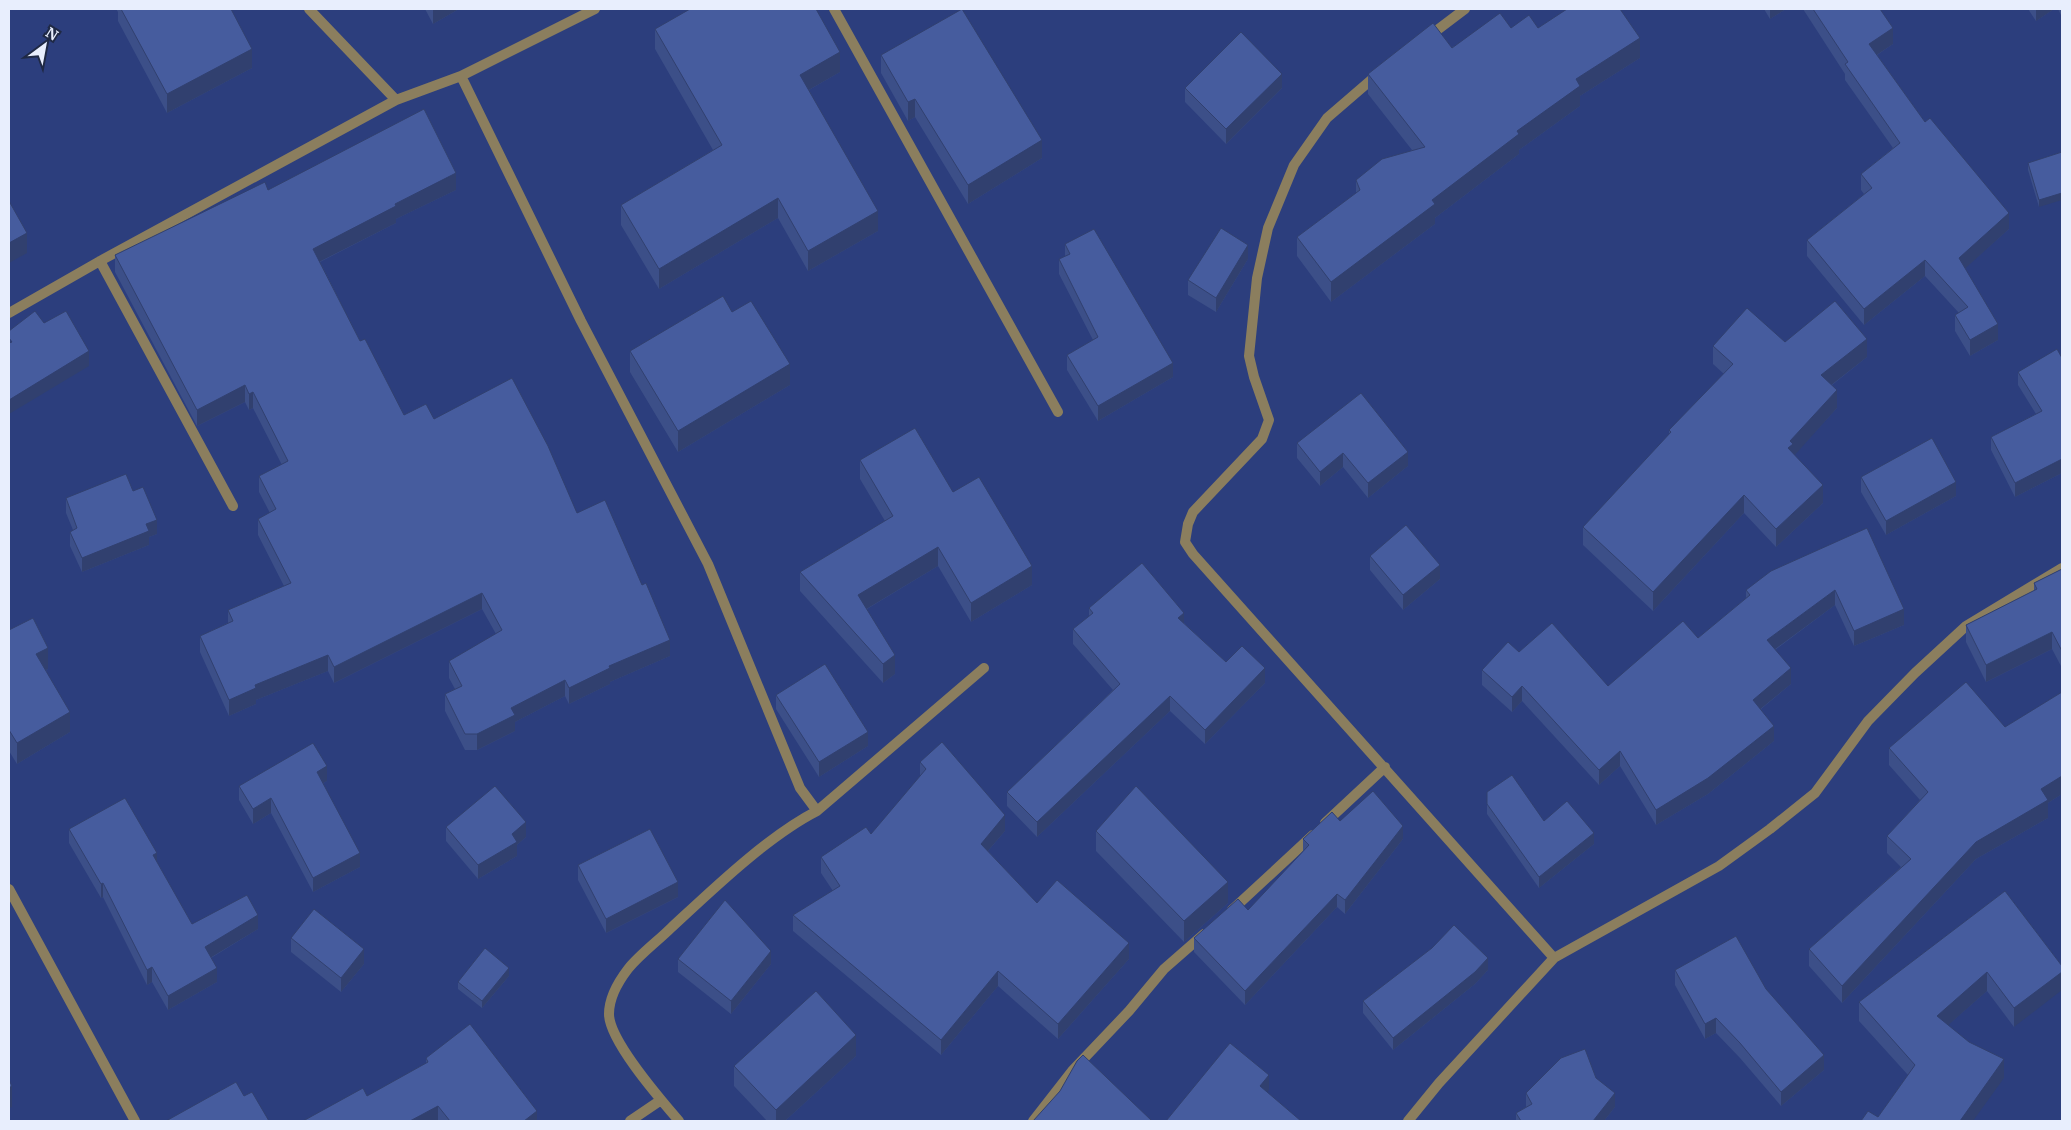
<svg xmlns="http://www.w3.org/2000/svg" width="2071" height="1130" viewBox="0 0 2071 1130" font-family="Merriweather,serif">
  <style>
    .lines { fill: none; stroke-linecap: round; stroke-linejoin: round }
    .minor { stroke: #8b7e5e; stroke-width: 10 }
    .wall { fill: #3c4f88 }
    .shaded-wall { fill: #31406f }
    .building { fill: #465c9e; stroke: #31406f }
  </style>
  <rect width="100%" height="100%" fill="#2c3e7d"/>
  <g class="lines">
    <path class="minor" d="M309,9L396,100
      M834,9L1058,412
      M1428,37L1465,9
      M1378,74L1327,118L1294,165L1268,228L1257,278L1249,356L1254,377L1269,420L1262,439L1193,512L1188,524L1185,542L1193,554L1554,958
      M461,76L581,321L708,564L800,788L817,811C768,836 713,889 672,927C658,941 640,954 628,969C618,982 609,997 609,1014C609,1041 661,1100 679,1121
      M100,261L233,506
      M9,313L100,261L396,100L461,76L595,9
      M817,811L984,668
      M1325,823L1385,767
      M9,889L135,1121
      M1232,910L1313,835
      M630,1121L661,1100
      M1033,1121L1072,1071L1129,1011L1164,969L1204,934
      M1408,1121L1439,1083L1554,958L1719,866L1770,829L1815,793L1868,721L1915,673L1966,626L2062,568"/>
  </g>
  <path class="wall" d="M116,9H231L252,68L167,113L118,21V12Z
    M425,9H459L433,24Z
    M1764,9H1786L1770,19Z
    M1803,9H1880L1893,44L1877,55L1925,122L2009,229L1965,268L1998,340L1970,356L1955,331V315L1959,313L1925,276L1864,325L1807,256V240L1864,194L1861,190V174L1893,148L1845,80V74Z
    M2028,9H2054L2036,21Z
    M2058,9H2062V17Z
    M1511,28H1538L1640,58L1580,96V106L1519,150V154L1435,218V224L1331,302L1297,256V237L1356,193V180L1412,150L1368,94V74Z
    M655,29L840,72L809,90L878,231L808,271L778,218L659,289L621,225V205L713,150L655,49Z
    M881,55L1042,158L968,204L915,117L908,121L881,73Z
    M1185,88H1282L1226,144L1185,102Z
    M2062,152L2039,207L2028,170V163Z
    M268,190H456L396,219V223L320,262L360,341L404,415L434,419L577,513L670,656L610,682V684L569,704L565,696L515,722V731L477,750H465L445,711V694L455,689L449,678V661L496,634L482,609L334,683L328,671L256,700V704L229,716L200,652V636L228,623V610L284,586L258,535V519L270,513L259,492V476L282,465L253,408L249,410L245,402L197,426L115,272V255Z
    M1065,244L1173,377L1098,421L1067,370V355L1093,340L1059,274V259L1065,257Z
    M1248,259L1216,312L1188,295V280Z
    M732,312L790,385L678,452L630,372V351Z
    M1785,342L1867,357L1832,385L1837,408L1794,455L1823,503L1776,547L1744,513L1653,611L1583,545V527L1669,435V430L1724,374L1713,364V346Z
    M2062,358V473L2015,497L1991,450V437L2036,414L2018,385V372Z
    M1297,443L1408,466L1368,498L1343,467L1320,486L1297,458Z
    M860,460L953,492L1032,585L971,622L938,566L867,609L895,674L883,683L800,591V572L885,521L860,479Z
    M1861,477L1956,496L1886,535L1861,492Z
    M133,491L157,534L149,537V545L82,572L70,546V532L73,530L66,513V498Z
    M1867,528L1904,625L1854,646L1835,605L1775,650L1791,684L1761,709L1774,741L1708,794L1656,825L1620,766L1599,785L1522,701L1512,712L1482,685V670L1519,652L1608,686L1698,638L1746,598V590Z
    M1370,556L1440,579L1403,610L1370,570Z
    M2062,569V668L2052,649L1986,682L1966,642V625L2034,591V583Z
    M1089,608L1184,623L1226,662L1265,683L1205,744L1170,711L1037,837L1007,806V792L1113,690L1073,644V629L1089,617Z
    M9,630L48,669L46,670L70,732L17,764L9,751Z
    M2062,692V794L2048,803V818L1976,859L1842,1003L1809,966V949L1901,867L1887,853V836L1920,800L1889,765V748L2005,727Z
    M776,695L868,746L819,777L776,709Z
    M920,762L1005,831L988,851L1037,903L1129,959L1058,1039L998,986L941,1055L793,931V915L833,891L821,873V857L871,834L920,777Z
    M327,781L323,783L360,867L313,892L271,813L253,824L239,800V786Z
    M1487,792L1544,821L1594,844L1539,888L1487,814Z
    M1340,821L1403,839L1345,914L1337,907L1245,1005L1194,952V938L1248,910L1303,851V839Z
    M446,827L526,837L517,845V856L478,879L446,841Z
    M69,829L157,862L192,924L258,929L211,958L217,982L168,1010L152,982L147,985L103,897L101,898L69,843Z
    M1096,831L1228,903L1184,942L1096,851Z
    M578,865L678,897L606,933L578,880Z
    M2005,891L2062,966L2014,1027L1987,991L1948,1025L2004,1078L1878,1117L1908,1075L1859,1021V1002Z
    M291,938L364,964L341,992L291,952Z
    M678,959L771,964L731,1014L678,972Z
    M1488,970L1475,984L1393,1050L1363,1013V1001Z
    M1675,970L1824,1070L1781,1106L1740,1058L1716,1033L1705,1039L1675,985Z
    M509,976L482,1008L458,989V982Z
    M856,1056L785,1121H767L734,1086V1066Z
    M426,1058L537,1121H303L367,1096L426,1063Z
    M1596,1078L1615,1107L1604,1121H1516V1113L1526,1107V1093Z"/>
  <path class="shaded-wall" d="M433,9H459L433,24Z
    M1770,9H1786L1770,19Z
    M2036,9H2054L2036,21Z
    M1893,28V44L1869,60V44Z
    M1640,38V58L1580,96V106L1519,150V154L1435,218V224L1331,302V282L1432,200L1576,79Z
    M252,49V68L167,113V94Z
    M840,52V72L800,95V75Z
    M1282,74V88L1226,144V129Z
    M915,99V117L908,121V102Z
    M1042,140V158L968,204V185Z
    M456,173V190L396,219V223L313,265V249L395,204Z
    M2062,193V200L2039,207V200Z
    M778,198V218L659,289V269Z
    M878,211V231L808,271V251Z
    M2009,213V229L1959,274V258Z
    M27,233V253L9,263V243Z
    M1248,245V259L1216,312V298Z
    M1925,260V276L1864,325V309Z
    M1998,324V340L1970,356V340Z
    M1867,339V357L1821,393V375Z
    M89,351V366L9,414V400Z
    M1173,363V377L1098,421V406Z
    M790,364V385L678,452V431Z
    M245,385V402L197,426V410Z
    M1837,390V408L1793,457L1788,448L1790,441Z
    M253,392V408L249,410V394Z
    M1408,452V466L1368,498V483Z
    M1343,453V467L1320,486V472Z
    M2062,459V473L2015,497V483Z
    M1956,482V496L1886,535V521Z
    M1823,485V503L1776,547V529Z
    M1744,495V513L1653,611V592Z
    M157,520V534L149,537V545L82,572V558L146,524Z
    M938,547V566L858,614V595Z
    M1440,565V579L1403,610V595Z
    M1032,566V585L971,622V603Z
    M1835,590V605L1767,655V640Z
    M482,593V609L334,683V667Z
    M1904,609V625L1854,646V631Z
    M1184,613V627L1178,618Z
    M2052,632V649L1986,682V665Z
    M670,640V656L610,682V684L569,704V688L609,666Z
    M48,648V669L36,675V654Z
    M328,655V671L256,700V704L229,716V700L255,685Z
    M895,655V674L883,683V664Z
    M1265,668V683L1205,744V730Z
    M1791,668V684L1753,715V700Z
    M565,680V696L515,722V731L477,750V734L511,708Z
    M1522,686V701L1512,712V697Z
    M1170,696V711L1037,837V822Z
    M70,712V732L17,764V743Z
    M1774,726V741L1708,794L1656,825V810Z
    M868,732V746L819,777V762Z
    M1620,751V766L1599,785V770Z
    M327,766V781L317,786V772Z
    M2062,776V794L2048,803V818L1976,859L1842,1003V986L1976,842L2041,789Z
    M271,798V813L253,824V809Z
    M1005,815V831L981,859V844Z
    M526,822V837L517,845V856L478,879V865Z
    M1403,826V839L1345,914V900Z
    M1594,833V844L1539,888V877Z
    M157,853V867L153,855Z
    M360,853V867L313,892V878Z
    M678,882V897L606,933V919Z
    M1228,882V903L1184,942V921Z
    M103,883V897L101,898V884Z
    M1337,894V907L1245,1005V991Z
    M258,915V929L205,961V947Z
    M1129,943V959L1058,1039V1024Z
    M364,949V964L341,992V978Z
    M771,951V964L731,1014V1001Z
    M1488,958V970L1475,984L1393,1050V1038Z
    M152,967V982L147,985V970Z
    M217,968V982L168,1010V996Z
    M509,968V976L482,1008V1001Z
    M998,971V986L941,1055V1040Z
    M1987,972V991L1937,1035V1016Z
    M2062,972V990L2014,1027V1008Z
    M1716,1018V1033L1705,1039V1024Z
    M856,1035V1056L785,1121H776V1110Z
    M1824,1055V1070L1781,1106V1092Z
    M2004,1059V1078L1973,1121H1960Z
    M1269,1075V1090L1260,1101V1086Z
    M12,1086V1107L9,1108V1088Z
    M1615,1093V1107L1604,1121H1593Z
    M438,1106V1121H410Z
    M537,1111V1121H524Z"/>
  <path class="building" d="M121,9H231L252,49L167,94Z
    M690,9H816L840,52L800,75L878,211L808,251L778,198L659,269L621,205L722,145L655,29Z
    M962,9L1042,140L968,185L915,99L908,102L881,55Z
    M1567,9H1620L1640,38L1576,79L1580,86L1517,131L1519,134L1432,200L1435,204L1331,282L1297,237L1360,190L1356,180L1382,159L1425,147L1368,74L1433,23L1452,48L1500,13L1511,28L1529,15L1538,28Z
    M1813,9H1880L1893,28L1869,44L1925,122L1930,118L2009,213L1959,258L1998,324L1970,340L1955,315L1968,307L1925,260L1864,309L1807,240L1872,188L1861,174L1900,143L1845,64L1848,62Z
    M1241,32L1282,74L1226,129L1185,88Z
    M424,109L456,173L395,204L396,206L313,249L360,341L365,339L404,415L426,404L434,419L512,378L548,446L577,513L605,500L642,585L646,583L670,640L609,666L610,668L569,688L565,680L511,708L515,715L477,734H465L445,694L462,686L449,661L502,630L482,593L334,667L328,655L255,685L256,688L229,700L200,636L233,621L228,610L291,583L258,519L276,509L259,476L288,461L253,392L249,394L245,385L197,410L115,255L265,182L268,190Z
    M2062,152V193L2039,200L2028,163Z
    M9,201L27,233L9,243Z
    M1221,228L1248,245L1216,298L1188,280Z
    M1094,229L1173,363L1098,406L1067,355L1098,337L1059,259L1070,254L1065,244Z
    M723,296L732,312L751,301L790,364L678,431L630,351Z
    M1835,301L1867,339L1821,375L1837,390L1790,441L1793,444L1788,448L1823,485L1776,529L1744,495L1653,592L1583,527L1671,432L1669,430L1733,364L1713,346L1747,308L1785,342Z
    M35,311L44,323L66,311L89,351L9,400V343L12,342L9,338V331Z
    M2057,349L2062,358V459L2015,483L1991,437L2042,411L2018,372Z
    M1361,393L1408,452L1368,483L1343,453L1320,472L1297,443Z
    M915,428L953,492L979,477L1032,566L971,603L938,547L858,595L895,655L883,664L800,572L893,516L860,460Z
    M1932,438L1956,482L1886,521L1861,477Z
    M126,474L133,491L143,487L157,520L146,524L149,531L82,558L70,532L77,528L66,498Z
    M1406,525L1440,565L1403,595L1370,556Z
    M1867,528L1904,609L1854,631L1835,590L1767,640L1791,668L1753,700L1774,726L1708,778L1656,810L1620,751L1599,770L1522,686L1512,697L1482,670L1508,642L1519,652L1552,623L1608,686L1683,621L1698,638L1750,595L1746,590L1771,571Z
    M1142,563L1184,613L1178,618L1226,662L1242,646L1265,668L1205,730L1170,696L1037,822L1007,792L1120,684L1073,629L1093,613L1089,608Z
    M2062,569V651L2052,632L1986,665L1966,625L2037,589L2034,583Z
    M33,618L48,648L36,654L70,712L17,743L9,730V630Z
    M825,664L868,732L819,762L776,695Z
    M1966,682L2005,727L2062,692V776L2041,789L2048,800L1976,842L1842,986L1809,949L1911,859L1887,836L1928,792L1889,748Z
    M942,742L1005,815L981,844L1037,903L1057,880L1129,943L1058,1024L998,971L941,1040L793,915L840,886L821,857L866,827L871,834L926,769L920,762Z
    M313,743L327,766L317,772L360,853L313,878L271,798L253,809L239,786Z
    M1512,775L1544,821L1567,801L1594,833L1539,877L1487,804V792Z
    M495,786L526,822L512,834L517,842L478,865L446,827Z
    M1136,786L1228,882L1184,921L1096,831Z
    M1373,791L1403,826L1345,900L1337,894L1245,991L1194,938L1238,899L1248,910L1309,845L1303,839L1332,812L1340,821Z
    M125,798L157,853L153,855L192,924L247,895L258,915L205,947L217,968L168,996L152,967L147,970L103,883L101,884L69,829Z
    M650,829L678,882L606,919L578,865Z
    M2005,891L2062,966V972L2014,1008L1987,972L1937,1016L1969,1042L2004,1059L1960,1121H1861L1868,1111L1878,1117L1915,1065L1859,1002Z
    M725,900L771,951L731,1001L678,959Z
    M314,909L364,949L341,978L291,938Z
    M1454,925L1488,958L1475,972L1393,1038L1363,1001L1432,948Z
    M1736,936L1766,989L1824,1055L1781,1092L1740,1043L1716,1018L1705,1024L1675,970Z
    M485,948L509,968L482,1001L458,982Z
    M816,991L856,1035L776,1110L734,1066Z
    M470,1024L537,1111L524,1121H450L438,1106L410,1121H303L363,1088L367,1096L428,1062L426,1058Z
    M1230,1043L1269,1075L1260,1086L1301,1121H1166Z
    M1585,1049L1596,1078L1615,1093L1593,1121H1521L1516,1113L1532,1104L1526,1093L1561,1058Z
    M1083,1055L1152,1121H1033L1060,1091L1077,1061Z
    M9,1080L12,1086L9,1088Z
    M236,1082L244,1096L252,1092L269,1121H166Z"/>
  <rect width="2071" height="1130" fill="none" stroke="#e8eefd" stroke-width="20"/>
  <g transform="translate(45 45) rotate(32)" stroke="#1f2945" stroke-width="4" paint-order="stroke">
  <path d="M0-4L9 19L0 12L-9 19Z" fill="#e8eefd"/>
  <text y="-8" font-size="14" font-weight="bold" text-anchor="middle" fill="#e8eefd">N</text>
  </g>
</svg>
